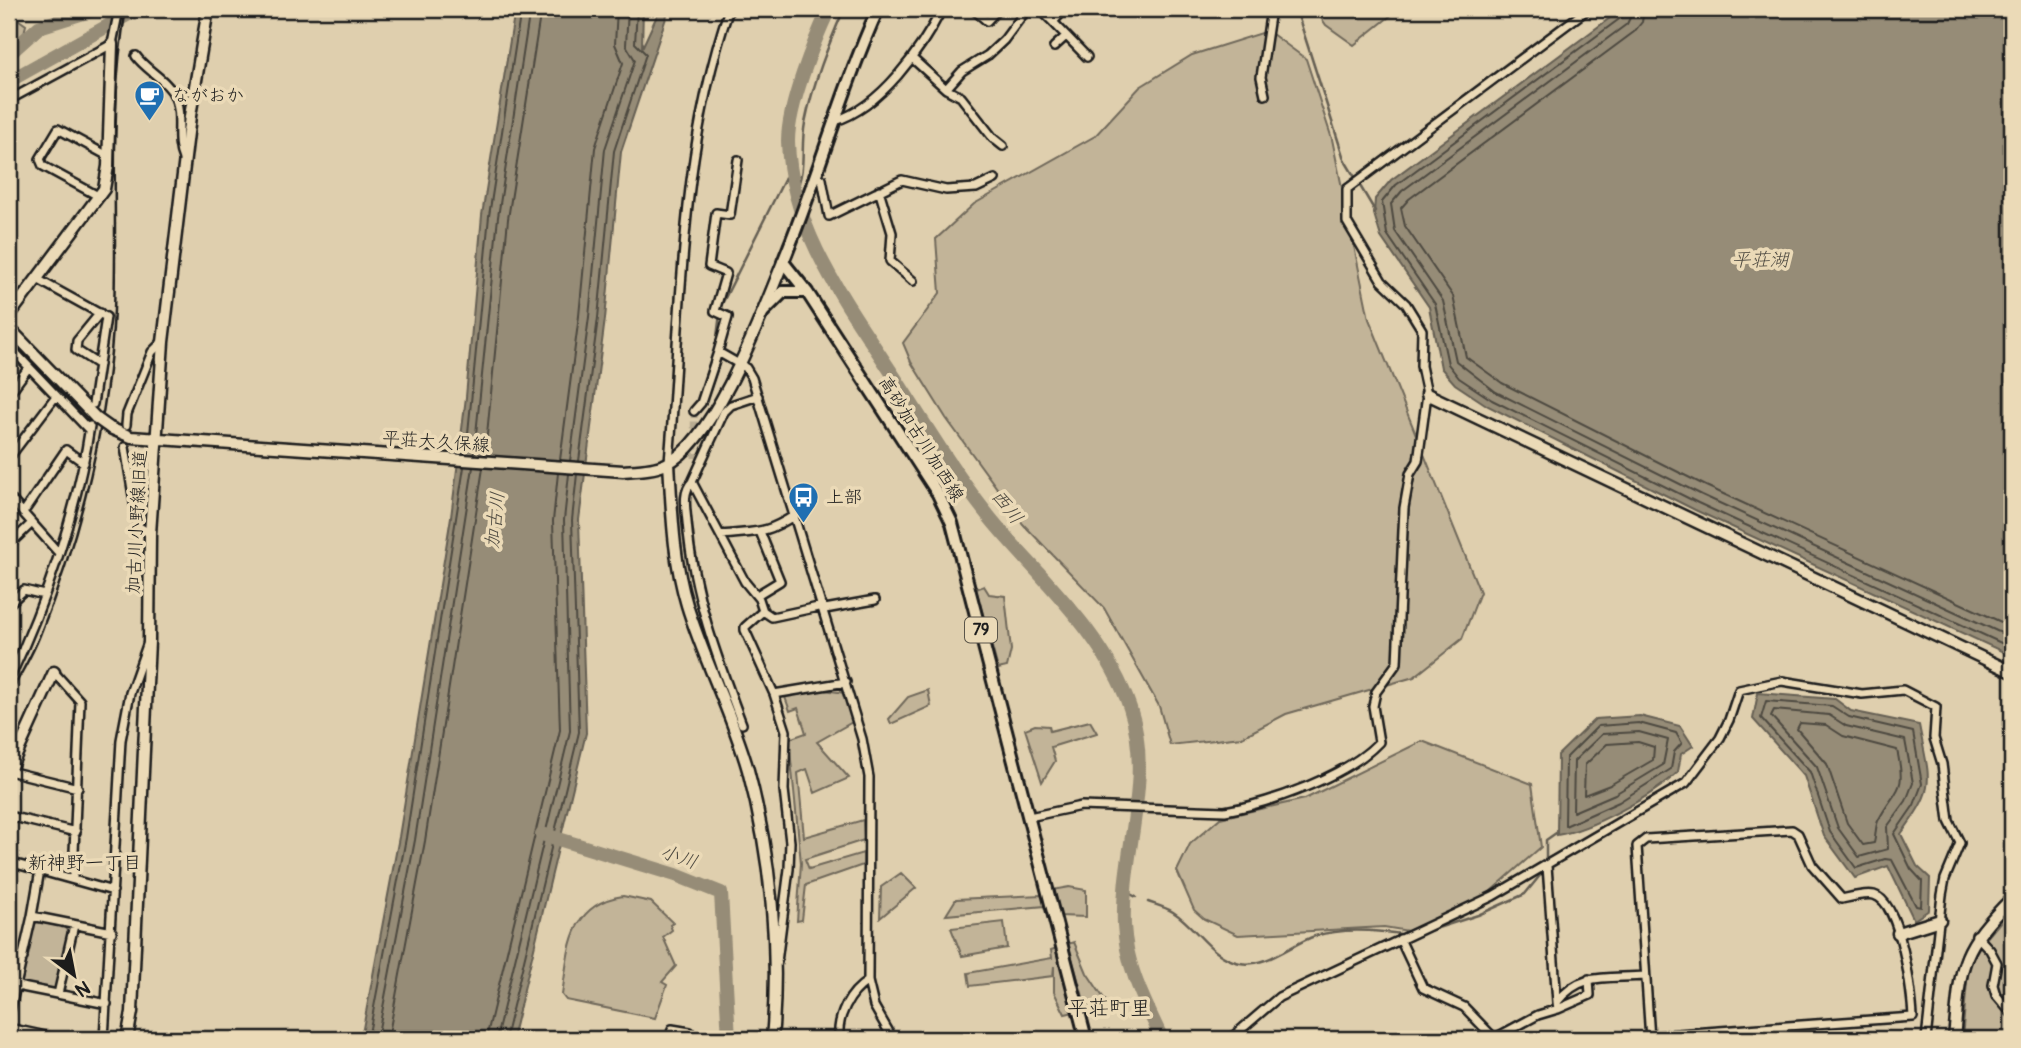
<svg xmlns="http://www.w3.org/2000/svg" width="2021" height="1048" viewBox="0 0 2021 1048" font-family="Pangolin,'Klee One',sans-serif">
  <style>
    .green { fill: #c2b498; stroke: #6f685a; stroke-width: 2 }
    .water { fill: #968c77; stroke: #655f53; stroke-width: 2 }
    .lines { fill: none; stroke-linecap: round; stroke-linejoin: round }
    .shore { stroke: #4d4940; stroke-width: 2 }
    .stream { stroke: #655f53; stroke-width: 2.5 }
    .river { stroke: #968c77; stroke-width: 14 }
    .street-tunnel { stroke: #b8ab91; stroke-width: 7; stroke-dasharray: 7 3.5; stroke-linecap: butt }
    .street-casing { stroke: #1c1c1c; stroke-width: 12 }
    .secondary-casing { stroke: #1c1c1c; stroke-width: 15 }
    .primary-casing { stroke: #1c1c1c; stroke-width: 16 }
    .street { stroke: #ebdab7; stroke-width: 7 }
    .secondary { stroke: #ebdab7; stroke-width: 10 }
    .primary { stroke: #ebdab7; stroke-width: 10 }
    .rail { stroke: #1c1c1c; stroke-width: 2.5 }
    .secondary-bridge-casing { stroke: #1c1c1c; stroke-width: 15; stroke-linecap: butt }
    .secondary-bridge { stroke: #ebdab7; stroke-width: 10 }
    .labels { text-anchor: middle; dominant-baseline: central; stroke-width: 7; stroke-linejoin: round; paint-order: stroke }
    .shield { fill: #ebdab7; stroke: #5a554a; stroke-width: 2 }
    .shield-label { font-size: 16px; font-weight: bold; fill: #1c1c1c }
    .poi-label { font-size: 18px; fill: #1c1c1c; stroke: #ebdab7; text-anchor: start }
    .street-label { font-size: 18px; fill: #1c1c1c; stroke: #ebdab7 }
    .water-label { font-size: 19px; font-style: italic; fill: #4d4940; stroke: #ebdab7 }
    .neighbourhood-label { font-size: 19px; fill: #1c1c1c; stroke: #ebdab7 }
    .quarter-label { font-size: 21px; fill: #1c1c1c; stroke: #ebdab7 }
  </style>
  <rect width="100%" height="100%" fill="#dfcfae"/>
  <filter id="ink" filterUnits="userSpaceOnUse"><feTurbulence type="fractalNoise" baseFrequency=".0143" numOctaves="2"/><feDisplacementMap in="SourceGraphic" scale="14" xChannelSelector="R" yChannelSelector="G"/><feConvolveMatrix kernelMatrix="1 2 1 2 8 2 1 2 1" color-interpolation-filters="sRGB"/></filter>
  <g filter="url(#ink)">
    <path class="green" d="M1315,9H1399L1354,45L1326,25Z
      M9,20H19L26,25L24,33L9,48Z
      M1268,31L1306,59L1332,139L1369,319L1480,592L1462,639L1414,677L1286,714L1242,737L1170,745L1159,706L1104,608L1023,524L946,418L911,362L903,343L940,293L936,239L974,204L1095,136L1140,87L1192,55Z
      M984,586L989,594L1005,596L1011,650L1007,667L998,669L976,589Z
      M824,690L845,693L854,721L817,742L849,778L815,793L807,769L798,773L804,837L863,820L864,840L805,859L809,869L863,853V865L806,885L802,920L797,921L801,863L789,739L806,733L798,708L790,711L785,697Z
      M928,690L931,706L891,724L889,719L908,697Z
      M1090,721L1097,733L1051,747L1055,761L1042,782L1025,729L1035,725L1049,726L1050,731Z
      M1422,741L1532,784L1541,847L1482,899L1408,931L1384,927L1238,935L1204,919L1194,910L1177,871L1190,844L1220,818L1305,799Z
      M901,873L916,888L880,918L881,887Z
      M1069,887L1086,890V917L1059,916L1052,890Z
      M1042,895L1045,906L946,915L956,899Z
      M623,896L651,902L673,923L670,925L672,930L663,937L676,966L662,982L667,985L655,1018L566,1000L562,995C569,949 569,904 623,896Z
      M2012,908V1039H1962L1969,959Z
      M38,922L64,927L68,932L56,989L51,992L24,986L20,979L33,925Z
      M1004,922L1007,948L962,956L951,928Z
      M1074,942L1087,973L1107,1003L1086,1008L1068,944Z
      M1057,948L1074,1012L1065,1014L1054,992V966L1053,976L970,986L968,973L1052,958L1051,950Z"/>
    <path class="water" d="M515,9H643L642,48L660,9H669L621,152L605,319L579,520L586,733L512,1039H361L399,837L451,517L466,397L482,215Z
      M1622,9H2012V656L1695,510L1488,406L1455,384L1441,368L1429,307L1381,237L1374,214L1375,199L1391,180Z
      M1758,693L1835,699L1851,711L1919,725C1930,783 1937,785 1901,834L1917,866L1930,878L1929,910L1914,920L1888,866L1855,878L1824,836L1804,776L1753,719Z
      M1640,716L1680,726L1693,746L1681,754L1678,772C1653,796 1591,830 1557,835L1558,755L1595,719Z"/>
    <g class="lines">
      <path class="shore" d="M1625,9L1622,17L1396,185L1382,202L1387,234L1435,304L1448,364L1459,378L1492,400L1698,503L2012,648
        M1634,9L1627,24L1402,191L1391,204L1395,231L1443,301L1456,361L1496,392L1702,495L2012,638
        M1644,9L1642,22L1634,32L1409,199L1401,208L1405,226L1453,296L1466,357L1502,383L1706,486L2012,627
        M466,454L489,216L521,9
        M474,454L498,217L530,9
        M485,455L508,219L541,9
        M560,460L579,316L595,148L623,63L615,44L617,9
        M570,461L589,317L605,149L635,60L626,45L628,9
        M579,461L598,318L614,151L646,54L635,43L637,9
        M1766,701L1832,706L1849,717L1913,732L1922,784L1914,805L1894,834L1911,869L1922,881L1921,907L1916,906L1892,860L1885,859L1856,868L1830,832L1810,772L1761,718Z
        M1774,710L1829,715L1846,726L1905,740L1913,783L1906,801L1887,827L1888,849L1859,857L1838,828L1817,767L1771,716Z
        M1639,723L1676,733L1682,743L1674,752L1671,769L1619,802L1565,826L1566,758L1598,726Z
        M1800,723L1826,725L1843,736L1897,750C1907,795 1896,786 1878,821C1875,828 1876,836 1874,843L1863,845L1847,823L1827,764L1797,729Z
        M1639,732L1668,740L1663,765L1615,794L1573,812L1574,761L1602,734Z
        M1638,742L1654,747L1653,760L1610,785L1584,795L1585,765L1607,744Z
        M368,1039L406,838L464,467
        M377,1039L415,840L473,467
        M388,1039L425,841L483,468
        M486,1039L560,730L553,521L558,473
        M496,1039L570,731L564,520L569,474
        M505,1039L579,732L572,520L577,474"/>
      <path class="stream" d="M1296,9L1344,159L1375,211
        M795,192C807,169 800,148 805,123C813,83 828,46 844,9
        M716,345L721,306L791,166
        M1546,862V840L1556,833
        M1125,891L1136,897
        M1148,902C1156,905 1165,907 1173,912C1197,927 1211,958 1240,963C1266,968 1291,944 1315,936C1344,927 1377,930 1407,935
        M1413,936L1478,915L1525,894L1542,873"/>
      <path class="river" d="M829,9C814,41 788,106 788,141C790,233 851,309 899,384C931,434 962,486 1001,531C1047,584 1107,639 1130,708C1154,780 1121,852 1124,925C1126,967 1145,1002 1162,1039
        M9,54L39,27L96,9
        M9,81L138,9
        M542,834L676,875L721,893L729,1039"/>
      <path class="street-tunnel" d="M694,411L695,458"/>
      <defs>
        <path id="street" d="M973,9L987,21L998,9
          M1040,9L1053,22L1065,9
          M1053,22L1087,57
          M1054,47L1066,36
          M136,56C146,70 167,80 174,95C184,115 174,139 183,159
          M913,59L946,89L962,71L988,55L1004,40L1027,9
          M946,89L961,97L993,138L1003,146
          M1265,95L1261,77L1271,9
          M9,100L112,44L119,9
          M835,121C881,107 921,50 942,9
          M738,160L730,215L716,213L709,266L726,273L715,311L728,317L718,352L746,368L752,378L862,739L869,777L868,981L874,1006L893,1039
          M816,176L822,179L829,216L902,180L946,190L976,188L995,179
          M879,190L892,233L890,261L913,281
          M100,197L43,166L40,159L58,129L108,156
          M37,279L106,317L93,404
          M9,346L29,367
          M99,365L76,350L77,341L100,313
          M9,394L29,367L89,430
          M758,396L731,405L724,412L692,482L745,582L759,599L763,611L745,627V630L774,694L786,731L784,790L790,842L789,869L777,962
          M694,411L701,403L718,352
          M126,425L127,414L152,352L162,342
          M125,447L138,526L150,534
          M9,458L56,396
          M669,462C682,309 679,156 729,9
          M692,482C682,492 686,509 687,522C693,594 717,658 742,724
          M9,497L57,551
          M23,513L66,450L84,463
          M722,535C757,531 764,535 795,515
          M9,545L32,523
          M757,595L780,581L761,534
          M9,604L24,590L44,595
          M825,609L875,600
          M763,611L772,617L823,606
          M54,672L80,701L73,878
          M9,680C45,604 78,509 90,426
          M774,694L846,682
          M9,771L78,788
          M9,816L76,832
          M1029,817L1081,806L1225,811C1271,803 1347,776 1379,742L1373,706L1376,692L1397,663L1404,508L1410,474L1418,461L1427,394L1421,366L1422,330L1406,304L1382,281L1347,222V189L1588,9
          M9,862L113,891
          M1547,866L1557,1002
          M32,916L112,932
          M1976,935L1990,950L1997,963L1993,985L1996,995L2012,1014
          M1400,939L1423,988L1464,1007L1495,1039
          M9,955L23,958
          M17,986L107,1004
          M58,994L74,925
          M1558,1009L1590,995L1589,979
          M9,1016L32,916L40,870
          M9,1028L60,1039
          M1650,1036L1913,1017C1912,994 1901,902 1874,895C1865,893 1851,897 1842,899L1812,865L1798,834L1792,830L1646,839L1637,846L1650,1039
          M104,1039L121,740L130,693L147,645
          M670,1039L672,1029L690,1032L689,1039
          M839,1039C837,1016 849,993 868,981
          M1230,1039L1279,997L1493,896L1686,783L1720,738L1729,720L1739,690L1782,681L1862,694L1903,690L1936,707L1934,738L1942,764L1949,821L1960,843L1945,879L1942,895L1926,1039
          M1493,1039L1538,1015L1558,1009L1557,1002C1581,971 1609,979 1645,976"/>
        <path id="secondary" d="M9,316L104,189L108,166L112,44
          M9,328L96,418
          M1427,394L2012,672
          M110,428L131,437L623,471C637,470 653,470 666,464C715,442 763,311 783,262
          M669,463C672,511 673,559 687,605C704,661 732,713 748,770C771,856 780,950 772,1039
          M9,771L54,672
          M1898,933L1940,920
          M127,1039L132,1012L149,641L150,534L163,342L190,116L208,9
          M1954,1039C1961,965 1958,952 2012,898"/>
        <path id="primary" d="M878,9C841,91 818,178 783,262L807,292L938,494L952,523L1086,1039
          M763,312L783,292H807"/>
      </defs>
      <use href="#street" class="street-casing"/>
      <use href="#secondary" class="secondary-casing"/>
      <use href="#primary" class="primary-casing"/>
      <use href="#street" class="street"/>
      <use href="#secondary" class="secondary"/>
      <use href="#primary" class="primary"/>
      <path class="rail" d="M9,697C19,676 32,656 40,635C81,534 109,419 114,310C118,210 108,108 126,9"/>
      <defs>
        <path id="secondary-bridge" d="M96,418L110,428"/>
      </defs>
      <use href="#secondary-bridge" class="secondary-bridge-casing"/>
      <use href="#secondary-bridge" class="secondary-bridge"/>
    </g>
  </g>
  <defs>
    <symbol id="cafe-pin" viewBox="-11 -11 22 30"><path d="M0 17L-7.5 6A9.5 9.5 0 1 1 7.5 6Z" fill="#1f6fb2" stroke="#ebdab7"/><path d="M-5.5-4.5H6V0H3Q3 3.5 0 3.5H-2.5Q-5.5 3.5-5.5 0ZM3-3.2v2h1.7v-2ZM-6 4.5H4V6H-6Z" fill="#fff"/></symbol>
    <symbol id="bus-pin" viewBox="-11 -11 22 30"><path d="M0 17L-7.5 6A9.5 9.5 0 1 1 7.5 6Z" fill="#1f6fb2" stroke="#ebdab7"/><path d="M-5-6H5V4H4V6H2V4H-2V6H-4V4H-5ZM-3.5-4V0h7V-4ZM-3.5 1.2v1.5H-2V1.2ZM2 1.2v1.5H3.5V1.2Z" fill="#fff"/></symbol>
  </defs>
  <g fill-rule="evenodd">
    <use href="#cafe-pin" x="132" y="78" width="35" height="47"/>
    <use href="#bus-pin" x="786" y="480" width="35" height="47"/>
  </g>
  <g class="labels">
    <rect class="shield" x="965" y="617.5" width="32" height="25" rx="5"/>
    <g class="shield-label">
      <text x="981" y="630">79</text>
    </g>
    <g class="poi-label">
      <text x="172" y="95">ながおか</text>
      <text x="826" y="497">上部</text>
    </g>
    <g class="street-label">
      <text transform="translate(921 439) rotate(58)">高砂加古川加西線</text>
      <text transform="translate(436 442) rotate(4)">平荘大久保線</text>
      <text transform="translate(137 522) rotate(-87)">加古川小野線旧道</text>
    </g>
    <g class="water-label">
      <text x="1760" y="260">平荘湖</text>
      <text transform="translate(1007 507) rotate(51)">西川</text>
      <text transform="translate(495 520) rotate(-84)">加古川</text>
      <text transform="translate(679 857) rotate(19)">小川</text>
    </g>
    <g class="neighbourhood-label">
      <text x="85" y="863">新神野一丁目</text>
    </g>
    <g class="quarter-label">
      <text x="1109" y="1008">平荘町里</text>
    </g>
  </g>
  <rect width="2021" height="1048" fill="none" stroke="#ebdab7" stroke-width="35"/>
  <rect x="18" y="18" width="1986" height="1013" fill="none" stroke="#1c1c1c" stroke-width="2.5" filter="url(#ink)"/>
  <g transform="translate(74 975) rotate(148)" stroke="#ebdab7" stroke-width="5" paint-order="stroke">
  <path d="M0-5L12 26L0 18L-12 26Z" fill="#1c1c1c"/>
  <text y="-10" font-size="19" font-weight="bold" text-anchor="middle" fill="#1c1c1c">N</text>
  </g>
</svg>
